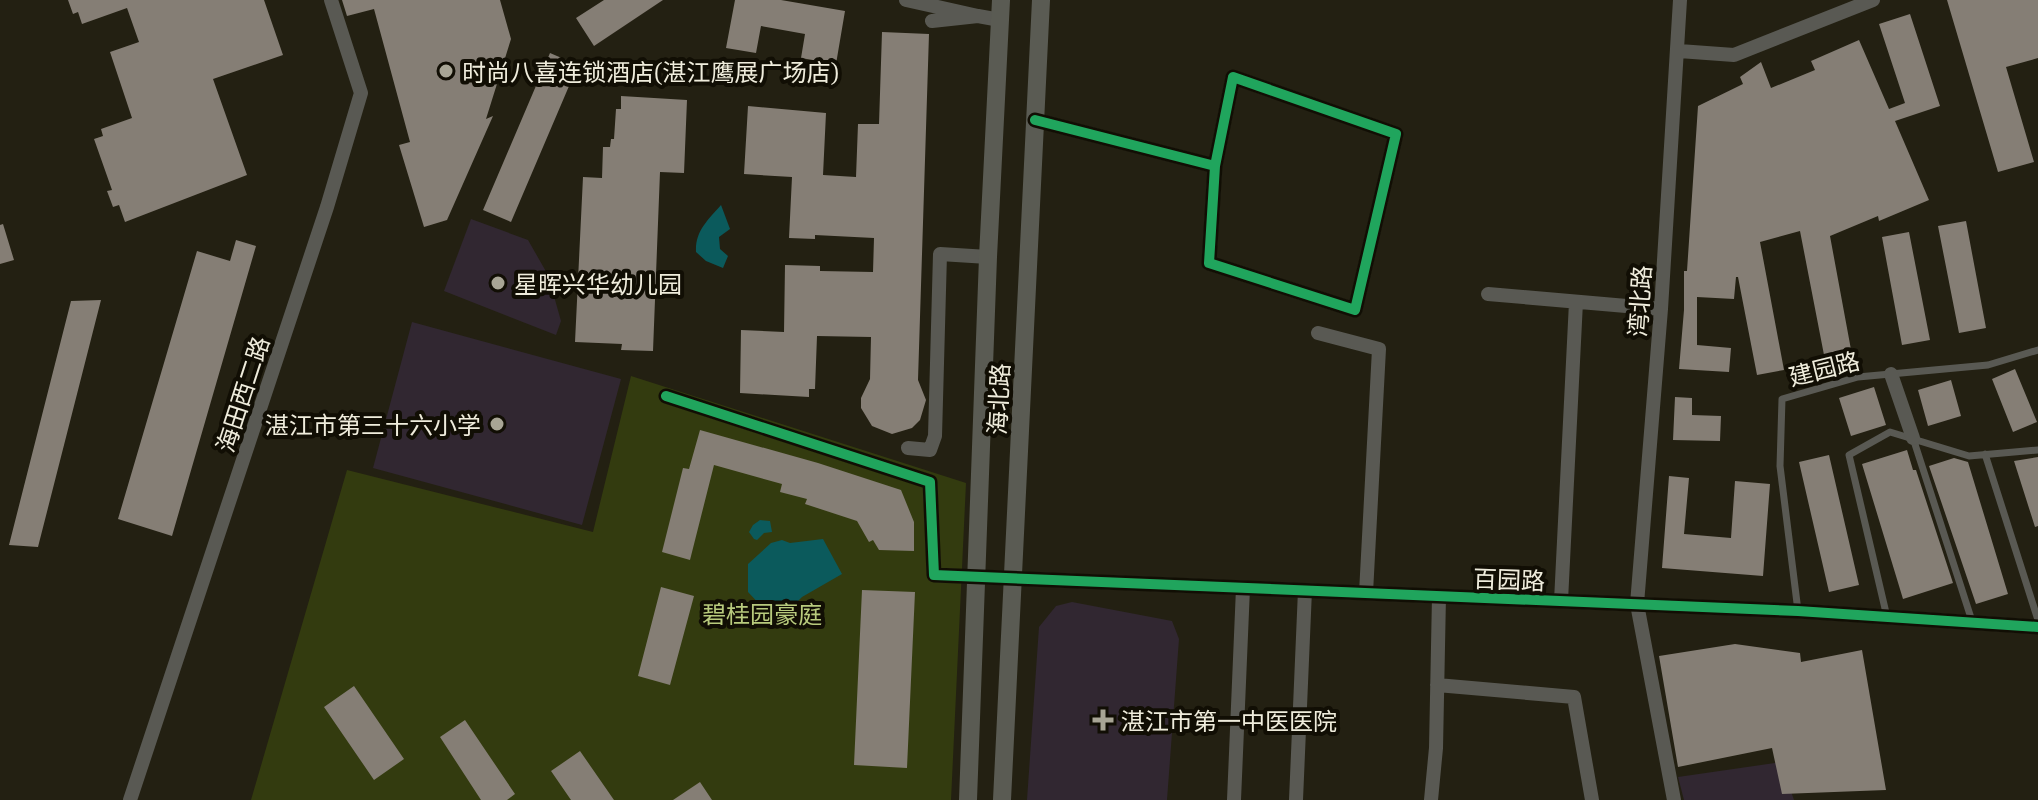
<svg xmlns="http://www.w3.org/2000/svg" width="2038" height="800" viewBox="0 0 2038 800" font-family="'Exo 2','Noto Sans SC',sans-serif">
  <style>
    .education { fill: #312731 }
    .green { fill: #333b0f }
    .water { fill: #0b5a5c }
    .building { fill: #857e75 }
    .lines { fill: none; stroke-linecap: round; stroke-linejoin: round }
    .lane { stroke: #595953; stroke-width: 7 }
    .street { stroke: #595953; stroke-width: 14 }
    .secondary { stroke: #5a5b53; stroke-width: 18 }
    .cycleway-casing { stroke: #110e04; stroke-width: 15 }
    .cycleway { stroke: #20a55d; stroke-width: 10 }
    .poi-dot { fill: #a8a595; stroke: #110e04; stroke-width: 3 }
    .labels { text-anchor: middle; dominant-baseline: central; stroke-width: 8; stroke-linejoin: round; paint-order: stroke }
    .poi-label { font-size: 24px; fill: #efecdc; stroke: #110e04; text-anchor: start }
    .street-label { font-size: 24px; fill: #efecdc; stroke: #110e04 }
    .park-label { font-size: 24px; fill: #b8ca7d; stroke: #110e04 }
  </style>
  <rect width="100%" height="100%" fill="#232012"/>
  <path class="education" d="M471,219L528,240L548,275L561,321L556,335L444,291Z
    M412,322L621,379L582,525L373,468Z
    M1072,602L1172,621L1179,639L1167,800H1027L1039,627L1056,606Z
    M1781,762L1794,800H1684L1678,777Z"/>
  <path class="green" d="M631,376L966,483L951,800H251L347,470L593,532Z"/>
  <path class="water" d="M721,205L730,229L719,237L720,249L728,256L723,268L706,261L696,252C695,231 708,220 721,205Z
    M760,520L770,521L772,532L764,533L757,540L754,539L749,532L753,525Z
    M823,539L842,574L802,597L794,605L780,610H765L748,592V564L771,543L782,540L790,543Z"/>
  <path class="building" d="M68,0H264L283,55L213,79L247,175L125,222L119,205L113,207L107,191L112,190L94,139L103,136L101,129L132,118L110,52L139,42L127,8L82,24L78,12L73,14Z
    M342,0H500L511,39L486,119L493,116L447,220L424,227L399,145L410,142L374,9L347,16Z
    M604,0H663L594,46L576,18Z
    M735,0H781L845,11L836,64L801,58L805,34L761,26L756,53L726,48Z
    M1947,0H2038V58L2006,67L2034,162L1998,172Z
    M1910,14L1940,106L1895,121L1929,200L1879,221L1878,216L1830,236L1852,355L1825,360L1800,231L1760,242L1784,370L1757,375L1738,277H1736L1734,299L1697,297V345L1731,348L1729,372L1679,369L1684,310V271H1687L1698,106L1743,84L1740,77L1761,62L1771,88L1815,70L1811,61L1859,40L1889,109L1905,103L1879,24Z
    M882,32L929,34L918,380L926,400L920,420L912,428L892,434L872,426L861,408V398L870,379L871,337L817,336L815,389H809V397L740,393L741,330L784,332L785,265L820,266V271L873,272L874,238L815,235V239L789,238L792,177L744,174L748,106L826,113L823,175L856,177L858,124H879Z
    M550,53L578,65L511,222L483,210Z
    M621,96L687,100L684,173L660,172L653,351L621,350L622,344L575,342L583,177L602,178L603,147H610L611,139H614L616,109H621Z
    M1966,221L1986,328L1959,333L1938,226Z
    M3,224L14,260L0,264V225Z
    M1909,232L1930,340L1902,345L1882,237Z
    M236,240L256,246L172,536L118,519L197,251L230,261Z
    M101,300L38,547L9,545L71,301Z
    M2015,369L2037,422L2013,432L1992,379Z
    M1951,380L1961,416L1928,426L1918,390Z
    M1874,387L1886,425L1851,436L1839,398Z
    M1675,397L1692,398V415L1721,416L1720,441L1673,440Z
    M700,430L818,463L901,490L914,522V551L879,550L873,540L869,542L857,521L805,504L807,499L780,492L782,484L714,465L690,560L662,552L683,468L689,469Z
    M1907,450L1913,470H1916L1953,583L1903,599L1862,464Z
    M1829,455L1859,585L1829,592L1799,462Z
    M2038,457V526L2035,527L2014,461Z
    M1954,458L1968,462L2008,594L1976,604L1929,466Z
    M1669,476L1689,478L1684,534L1731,538L1735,481L1770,484L1763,576L1662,568Z
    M661,587L694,596L670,685L638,676Z
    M862,590L915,592L907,768L854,765Z
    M1735,644L1800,653L1801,662L1862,650L1886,790L1782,794L1772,748L1678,767L1659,656Z
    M354,686L404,759L374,780L324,707Z
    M465,720L515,794L507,800H481L440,737Z
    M580,751L614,800H571L551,771Z
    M700,782L712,800H673Z"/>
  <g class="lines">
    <path class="lane" d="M1913,438L1972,621
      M1985,454L2038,620
      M1798,611L1780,466L1782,399L1858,377L1988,365L2038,350
      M1887,617L1849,455L1890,432L1969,456L2038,450"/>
    <path class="street" d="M906,0L978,16
      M932,21L978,16L1000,20
      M1679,51L1734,55L1873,0
      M1035,120L1215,166L1209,263L1355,310L1396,134L1233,77L1215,166
      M1488,294L1661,309
      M1318,333L1379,349L1366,593
      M1891,374L1913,438
      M666,396L930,482L934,575L1798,611L2038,627
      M908,448L930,450L935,436L940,254L988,257
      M1561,601L1576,302
      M1437,685L1574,697L1592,800
      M130,800L327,207L361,93L331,0
      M1234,800L1243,588
      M1296,800L1305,590
      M1431,800L1436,748L1439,596
      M1674,800L1637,604L1661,309L1680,0"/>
    <path class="secondary" d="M968,800L988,257L1001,0
      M1002,800L1041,0"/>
    <defs>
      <path id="cycleway" d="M1035,120L1215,166L1209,263L1355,310L1396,134L1233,77L1215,166
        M666,396L930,482L934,575L1798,611L2038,627"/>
    </defs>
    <use href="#cycleway" class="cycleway-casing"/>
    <use href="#cycleway" class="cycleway"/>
  </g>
  <g class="poi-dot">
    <circle cx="446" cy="71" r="8"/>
    <circle cx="498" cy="283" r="8"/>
    <circle cx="497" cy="424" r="8"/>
    <path d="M1099 708h8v8h8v8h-8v8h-8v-8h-8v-8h8z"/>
  </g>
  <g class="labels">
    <g class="poi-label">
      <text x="462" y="71">时尚八喜连锁酒店(湛江鹰展广场店)</text>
      <text x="514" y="283">星晖兴华幼儿园</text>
      <text x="481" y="424" text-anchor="end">湛江市第三十六小学</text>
      <text x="1121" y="720">湛江市第一中医医院</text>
    </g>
    <g class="street-label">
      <text transform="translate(1639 301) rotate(-86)">湾北路</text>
      <text transform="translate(1824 368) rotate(-14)">建园路</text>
      <text transform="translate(242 394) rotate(-72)">海田西二路</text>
      <text transform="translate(998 399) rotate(-87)">海北路</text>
      <text transform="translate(1509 579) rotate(2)">百园路</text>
    </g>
    <g class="park-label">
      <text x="762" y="613">碧桂园豪庭</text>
    </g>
  </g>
</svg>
